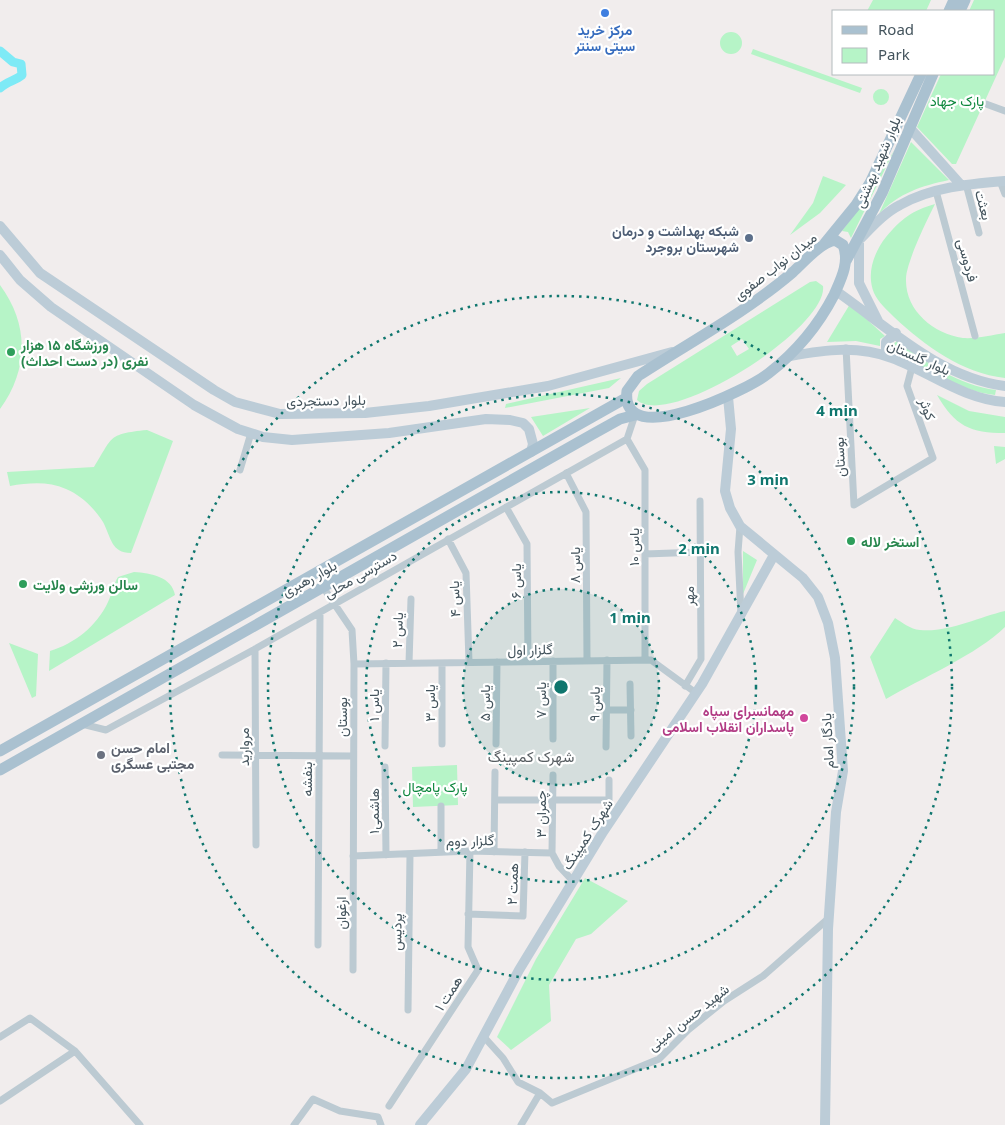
<svg xmlns="http://www.w3.org/2000/svg" width="1005" height="1125" viewBox="0 0 1005 1125" font-family="'Noto Sans',Vazirmatn,sans-serif">
  <style>
    .green { fill: #b6f4c7; fill-rule: evenodd }
    .lines { fill: none; stroke-linecap: round; stroke-linejoin: round }
    .canal { stroke: #7eeaf6; stroke-width: 9 }
    .street { stroke: #bccad2; stroke-width: 7 }
    .secondary { stroke: #bcccd7; stroke-width: 10 }
    .primary { stroke: #aac1d0; stroke-width: 11 }
    .ring { fill: none; stroke: #0f766e; stroke-width: 2.5; stroke-dasharray: 2.5 5 }
    .shop-dot { fill: #3f7fe0; stroke: #fff; stroke-width: 2 }
    .service-dot { fill: #5c6f8a; stroke: #fff; stroke-width: 2 }
    .leisure-dot { fill: #2e9e5b; stroke: #fff; stroke-width: 2 }
    .hotel-dot { fill: #d1479c; stroke: #fff; stroke-width: 2 }
    .worship-dot { fill: #6b7280; stroke: #fff; stroke-width: 2 }
    .labels { text-anchor: middle; dominant-baseline: central; stroke-width: 4.5; stroke-linejoin: round; paint-order: stroke }
    .shop-label { font-size: 14px; font-weight: bold; fill: #366cbe; stroke: #fff }
    .park-label { font-size: 14px; fill: #0c863c; stroke: #fff }
    .street-label { font-size: 14px; fill: #44545d; stroke: #fff }
    .service-label { font-size: 14px; font-weight: bold; fill: #4e5e75; stroke: #fff; text-anchor: end }
    .leisure-label { font-size: 14px; font-weight: bold; fill: #27864d; stroke: #fff; text-anchor: start }
    .hotel-label { font-size: 14px; font-weight: bold; fill: #b23c85; stroke: #fff; text-anchor: end }
    .worship-label { font-size: 14px; font-weight: bold; fill: #5b616d; stroke: #fff; text-anchor: start }
    .neighbourhood-label { font-size: 15px; fill: #595f63; stroke: #fff }
    .centre { fill: #0f766e; stroke: #fff; stroke-width: 2.5 }
    .ring-label { font-size: 15px; text-anchor: middle; font-weight: bold; fill: #0f766e; stroke: #fff; stroke-width: 4.5; stroke-linejoin: round; paint-order: stroke }
  </style>
  <rect width="100%" height="100%" fill="#f1eded"/>
  <path class="green" d="M873,0H931L926,11H867Z
    M974,0H1005V57L956,164H952L917,127L941,74H994V11H969Z
    M720 43a11 11 0 1 1 22 0a11 11 0 1 1-22 0Z
    M753,49L862,88L860,93L751,54Z
    M873 97a8 8 0 1 1 16 0a8 8 0 1 1-16 0Z
    M911,142L949,180C921,186 899,193 879,214Z
    M895,149L851,238L848,232L842,231L860,207Z
    M823,176L846,185L820,213L790,235L813,203Z
    M935,204C927,220 906,263 906,279C905,310 933,334 963,338C976,339 992,335 1005,333V378C962,373 925,346 894,317C887,310 878,302 874,293C866,274 874,252 886,237C901,219 913,210 935,204Z
    M816,281L823,286C829,327 670,430 637,400L639,391L647,384L810,282ZM742,339L749,349L737,356L731,346Z
    M0,285C29,324 29,369 0,409Z
    M850,304L885,336L880,339V346L856,341L827,342Z
    M897,341C925,362 960,386 996,390L995,395C959,391 924,368 892,351V345Z
    M621,378L609,388L505,408L506,404Z
    M937,395L969,411L1005,417V433C970,433 955,426 937,395Z
    M590,408L543,436L531,417Z
    M147,430L173,441L131,553C111,553 111,537 103,522C95,509 81,495 66,489C48,481 29,483 10,486L7,472L94,467C113,437 107,434 147,430Z
    M994,446L1005,447V459L996,464Z
    M743,551L757,560L743,594Z
    M134,572C151,573 172,577 175,595L49,671L50,651C74,644 97,626 108,602C112,594 113,585 118,577Z
    M1005,611V627C978,654 920,679 886,699L870,657L895,618C903,623 910,629 920,630C947,633 979,617 1005,611Z
    M9,643L38,654L36,696L32,698Z
    M457,765L458,805L413,807L412,767Z
    M585,878L628,901L591,934L576,939L549,985L551,1021L511,1050L497,1037L536,959Z"/>
  <g class="lines">
    <path class="canal" d="M0,51L13,62L21,64L22,75C15,81 7,81 0,88"/>
    <path class="street" d="M986,104L1005,111
      M1000,181L1005,194
      M966,184L979,233
      M936,191L975,336
      M846,348L854,505L933,458L907,386L912,367
      M627,439L645,470V660
      M240,470L251,433
      M566,473L586,512L587,660
      M506,507L527,544L528,661
      M740,526L738,552L741,614
      M448,539L466,573L469,662
      M645,554L701,552
      M323,587L352,630L354,664L353,970
      M255,649L256,845
      M553,661V739
      M409,663L411,599
      M354,664L651,660L696,693
      M630,684L631,736
      M685,686L701,659L700,501
      M607,710H631
      M82,724L106,730L255,649L627,439L635,415
      M442,744V663
      M496,744L497,662
      M385,746L386,663
      M606,747L607,660
      M222,755L353,756
      M385,767L386,855
      M495,800H609V780
      M441,852V806
      M494,852L495,772
      M552,853L553,775
      M353,856L470,851L552,853L559,866L573,881
      M468,914L523,916L525,852
      M318,945L320,613
      M408,1010L410,854
      M0,1037L30,1018L75,1051L140,1125
      M484,1037L503,1058L518,1082L540,1093L552,1103L659,1059L688,1030L724,1001L763,976L829,918
      M0,1101L75,1051
      M389,1106L478,970L468,947L470,851
      M294,1125L313,1099L340,1111L378,1117L381,1125
      M521,1125L540,1093"/>
    <path class="secondary" d="M909,127L961,185
      M0,226L40,273L214,390L235,402L280,414L365,413L429,406L548,386L672,352
      M0,255L20,280L51,307L194,405L238,429L263,437L292,440L389,433L486,419L510,420L523,423L529,429L533,444L531,452
      M836,291C888,327 940,378 1005,386
      M878,321L859,283V240C871,228 884,213 900,205C932,187 969,184 1005,181
      M790,356C825,350 857,345 892,358C930,372 963,399 1005,402
      M889,357L886,351V342L896,333
      M728,397L731,429L725,491L730,508L740,526L803,578L818,597L828,623L835,658L843,771L836,812L828,929L825,1125
      M420,1125L466,1069L519,970L603,832L702,684L774,555"/>
    <path class="primary" d="M949,11L954,0
      M960,11L965,0
      M835,240L843,245C850,262 841,279 834,295C818,326 796,352 769,373C748,390 619,452 627,391L638,376C690,342 745,313 793,272C805,261 819,244 835,240Z
      M825,243L856,205L870,183L921,74
      M846,261L882,193L933,74
      M0,751L626,398
      M0,770L593,434L620,419L635,415"/>
  </g>
  <circle cx="561" cy="687" r="98" fill="#0f766e" fill-opacity=".12"/>
  <g class="ring">
    <circle cx="561" cy="687" r="98"/>
    <circle cx="561" cy="687" r="195"/>
    <circle cx="561" cy="687" r="293"/>
    <circle cx="561" cy="687" r="391"/>
  </g>
  <circle class="shop-dot" cx="605" cy="13" r="5"/>
  <circle class="service-dot" cx="749" cy="238" r="5"/>
  <g class="leisure-dot">
    <circle cx="11" cy="352" r="5"/>
    <circle cx="851" cy="541" r="5"/>
    <circle cx="23" cy="584" r="5"/>
  </g>
  <circle class="hotel-dot" cx="804" cy="718" r="5"/>
  <circle class="worship-dot" cx="101" cy="755" r="5"/>
  <g class="labels">
    <g class="shop-label">
      <text x="605" y="29">مرکز خرید<tspan x="605" dy="16">سیتی سنتر</tspan></text>
    </g>
    <g class="park-label">
      <text x="957" y="100">پارک جهاد</text>
      <text x="435" y="786">پارک پامچال</text>
    </g>
    <g class="street-label">
      <text transform="translate(877 162) rotate(-67)">بلوار شهید بهشتی</text>
      <text transform="translate(984 205) rotate(75)">بعثت</text>
      <text transform="translate(968 260) rotate(75)">فردوسی</text>
      <text transform="translate(775 266) rotate(-38)">میدان نواب صفوی</text>
      <text transform="translate(919 357) rotate(24)">بلوار گلستان</text>
      <text transform="translate(326 400) rotate(-1)">بلوار دستجردی</text>
      <text transform="translate(928 409) rotate(70)">کوثر</text>
      <text transform="translate(839 457) rotate(-93)">بوستان</text>
      <text transform="translate(633 547) rotate(-90)">یاس ۱۰</text>
      <text transform="translate(574 565) rotate(-90)">یاس ۸</text>
      <text transform="translate(360 574) rotate(-30)">دسترسی محلی</text>
      <text transform="translate(309 578) rotate(-29)">بلوار رهبری</text>
      <text transform="translate(515 581) rotate(-90)">یاس ۶</text>
      <text transform="translate(688 596) rotate(-90)">مهر</text>
      <text transform="translate(454 599) rotate(-92)">یاس ۴</text>
      <text transform="translate(397 630) rotate(-88)">یاس ۲</text>
      <text transform="translate(530 649) rotate(-1)">گلزار اول</text>
      <text transform="translate(540 700) rotate(-90)">یاس ۷</text>
      <text transform="translate(429 703) rotate(-90)">یاس ۳</text>
      <text transform="translate(484 703) rotate(-90)">یاس ۵</text>
      <text transform="translate(594 704) rotate(-89)">یاس ۹</text>
      <text transform="translate(373 705) rotate(-90)">یاس ۱</text>
      <text transform="translate(341 717) rotate(-90)">بوستان</text>
      <text transform="translate(827 741) rotate(-93)">یادگار امام</text>
      <text transform="translate(243 747) rotate(-90)">مروارید</text>
      <text transform="translate(306 779) rotate(-90)">بنفشه</text>
      <text transform="translate(373 811) rotate(-90)">هاشمی۱</text>
      <text transform="translate(540 814) rotate(-90)">چمران ۳</text>
      <text transform="translate(587 834) rotate(-57)">شهرک کمپینگ</text>
      <text transform="translate(470 840) rotate(-1)">گلزار دوم</text>
      <text transform="translate(512 884) rotate(-88)">همت ۲</text>
      <text transform="translate(340 913) rotate(-90)">ارغوان</text>
      <text transform="translate(396 932) rotate(-89)">پردیس</text>
      <text transform="translate(448 993) rotate(-57)">همت ۱</text>
      <text transform="translate(688 1017) rotate(-38)">شهید حسن امینی</text>
    </g>
    <g class="service-label">
      <text x="739" y="230">شبکه بهداشت و درمان<tspan x="739" dy="16">شهرستان بروجرد</tspan></text>
    </g>
    <g class="leisure-label">
      <text x="21" y="344">ورزشگاه ۱۵ هزار<tspan x="21" dy="16">نفری (در دست احداث)</tspan></text>
      <text x="861" y="541">استخر لاله</text>
      <text x="33" y="584">سالن ورزشی ولایت</text>
    </g>
    <g class="hotel-label">
      <text x="794" y="710">مهمانسرای سپاه<tspan x="794" dy="16">پاسداران انقلاب اسلامی</tspan></text>
    </g>
    <g class="worship-label">
      <text x="111" y="747">امام حسن<tspan x="111" dy="16">مجتبی عسگری</tspan></text>
    </g>
    <g class="neighbourhood-label">
      <text x="531" y="756">شهرک کمپینگ</text>
    </g>
  </g>
  <circle cx="561" cy="687" r="8" class="centre"/>
  <g class="ring-label">
    <text x="837" y="416">4 min</text>
    <text x="768" y="485">3 min</text>
    <text x="699" y="554">2 min</text>
    <text x="630" y="623">1 min</text>
  </g>
  <rect x="832" y="10" width="162" height="65" fill="#ffffff" stroke="#b4bbbe"/>
  <rect x="842" y="26" width="25" height="8" fill="#aac1d0" stroke="#b4bbbe"/>
  <text x="878" y="35" font-size="15" fill="#44545d">Road</text>
  <rect x="842" y="48" width="25" height="15" fill="#b6f4c7" stroke="#b4bbbe"/>
  <text x="878" y="60" font-size="15" fill="#44545d">Park</text>
</svg>
